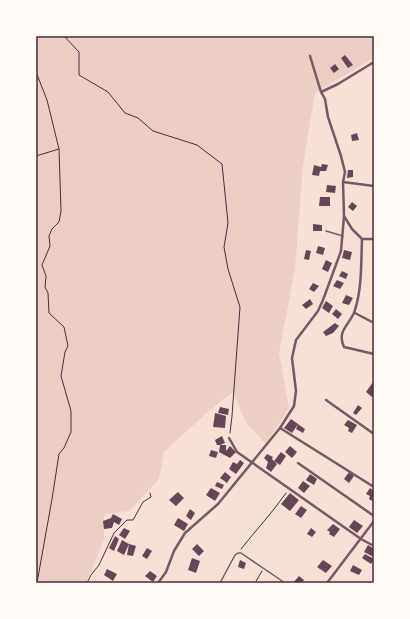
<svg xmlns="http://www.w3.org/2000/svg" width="410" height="619" viewBox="0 0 410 619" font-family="Quicksand,sans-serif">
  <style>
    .green { fill: #ebcfc5 }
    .building { fill: #644757 }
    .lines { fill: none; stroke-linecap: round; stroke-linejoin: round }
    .path { stroke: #4a2c40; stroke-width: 1 }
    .service { stroke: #755966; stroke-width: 1.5 }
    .minor { stroke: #755966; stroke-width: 2.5 }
    .neatline { fill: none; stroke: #4a2c40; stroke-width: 1.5 }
  </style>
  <rect width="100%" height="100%" fill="#f7e1d7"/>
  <path class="green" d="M36,36H374V58L315,93L303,165L295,269L279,353L289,408L266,444L246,423L233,392L202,417L164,452L159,479L129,511L104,514V540L86,583H36Z"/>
  <path class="building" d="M345,55L353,65L348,68L341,58Z
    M335,64L339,69L334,73L330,68Z
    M357,133L359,140L352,141L351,135Z
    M322,164L328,165L326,171H320L319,176L312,175L314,165L321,167Z
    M348,170H353V177L347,178Z
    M327,185L336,186L335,193L326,192Z
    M320,197H330V206H319Z
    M352,202L357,206L353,211L348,207Z
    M313,224L322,225V231H313Z
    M318,246L325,248L323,255L316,253Z
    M306,250L311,251L309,260L304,259Z
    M344,250L352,252L350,260L342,258Z
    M326,260L332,263L328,272L322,269Z
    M342,271L348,274L346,279L339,276Z
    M337,280L344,283L340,289L333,286Z
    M313,283L319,286L314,292L309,289Z
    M346,295L353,298L349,305L342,303Z
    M310,299L313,304L306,309L302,305Z
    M326,301L333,306L329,313L322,308Z
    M336,309L342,314L338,319L332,314Z
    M335,323L339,326L333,333L326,336L323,332Z
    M373,382L374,383V394L372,397L366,392Z
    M358,405L362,408L356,415L353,413Z
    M220,407L229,409L228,415L218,413Z
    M215,413L226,416L225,428L213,427Z
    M291,419L298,424L292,433L284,428Z
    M348,420L357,425L352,433L348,431L349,428L344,425Z
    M298,424L305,429L303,433L296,429Z
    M222,436L225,443L220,445H226V451L230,446L236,452L230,458L219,452L220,445H217L215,440Z
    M290,446L297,452L292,458L285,452Z
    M211,450L218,452L216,458L209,456Z
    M281,452L286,456L280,465L274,461Z
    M267,454L273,457L272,459L277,464L271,472L266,468L268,462L264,458Z
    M240,460L244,463L236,474L229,469L233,462L237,464Z
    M225,472L231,477L227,483L220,478Z
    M349,472L354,476L349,483L344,479Z
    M310,474L317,479L314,485L306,480Z
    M303,481L310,486L304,493L298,488Z
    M217,482L224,485L222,489L215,486Z
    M211,488L220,493L215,501L206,495Z
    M370,488L374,491V502L369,499L370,496L366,494Z
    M178,492L184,498L176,506L169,500Z
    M290,493L299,500L290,511L281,504Z
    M301,506L307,510L301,518L295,514Z
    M190,509L195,513L191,520L186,516Z
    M113,514L122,519L119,525L114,522L112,528L104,529L103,521L111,518Z
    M178,518L188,524L184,531L174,525Z
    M354,520L363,526L357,533L349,527Z
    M333,524L340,529L334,537L329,534L330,532L327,530Z
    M124,528L130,531L125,539L119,535Z
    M311,528L316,532L312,537L307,534Z
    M115,536L119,539L114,551L109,548Z
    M122,540L129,544L124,555L117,551Z
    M129,544L136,546L133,556L127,555Z
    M197,544L204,551L199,556L192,549Z
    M368,545L374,549V557L364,552Z
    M147,548L152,551L147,559L142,556Z
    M365,554L374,559L371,564L362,558Z
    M192,558L200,561L196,573L188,570Z
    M240,560L246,563L244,569L238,567Z
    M323,560L332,566L326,573L317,567Z
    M353,565L362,570L359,575L350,571Z
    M107,569L117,574L113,581L104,575Z
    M150,571L157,576L153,582L145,576Z
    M299,576L304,580L302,583H293Z"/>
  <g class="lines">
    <path class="path" d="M64,36L79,52V75L108,92L125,113L138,118L153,131L197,145L222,164L228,223L224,247L228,269L240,307L232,416L230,433
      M36,72L47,100L59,149L61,211L59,222L52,229L49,236L50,246L42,265L46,276L45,287L48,293L49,313L64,327L68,346L65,352L61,376L71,411V432L64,448L59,454L52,499L37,583
      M36,156L59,149
      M241,549C256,530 273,512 286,493
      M87,583L91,575L99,565L114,533L127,520H133L143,502L151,497L150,493
      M255,583L262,571"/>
    <path class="service" d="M326,231L343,236
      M220,583L235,555L238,553H241L285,583"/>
    <path class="minor" d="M321,92L338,84L374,62
      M343,182L374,186
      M344,216L352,229L362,239C361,263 362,288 355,310C351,324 336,330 344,347L374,354
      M362,239H374
      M355,313L374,323
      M326,400L374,434
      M280,428L374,487
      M229,438L237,452L361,539L374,546
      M298,463L374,516
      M158,583L166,572L174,551L185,533L218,504L280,428L294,406L296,391L292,358L296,340L318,311L323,300L341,251L344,216L343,182L345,172L341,156L328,117L325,99L321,92L310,56
      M327,583L374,521"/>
  </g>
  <rect width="410" height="619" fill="none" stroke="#fffaf5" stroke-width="74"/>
  <rect x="37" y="37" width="336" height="545" class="neatline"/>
</svg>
